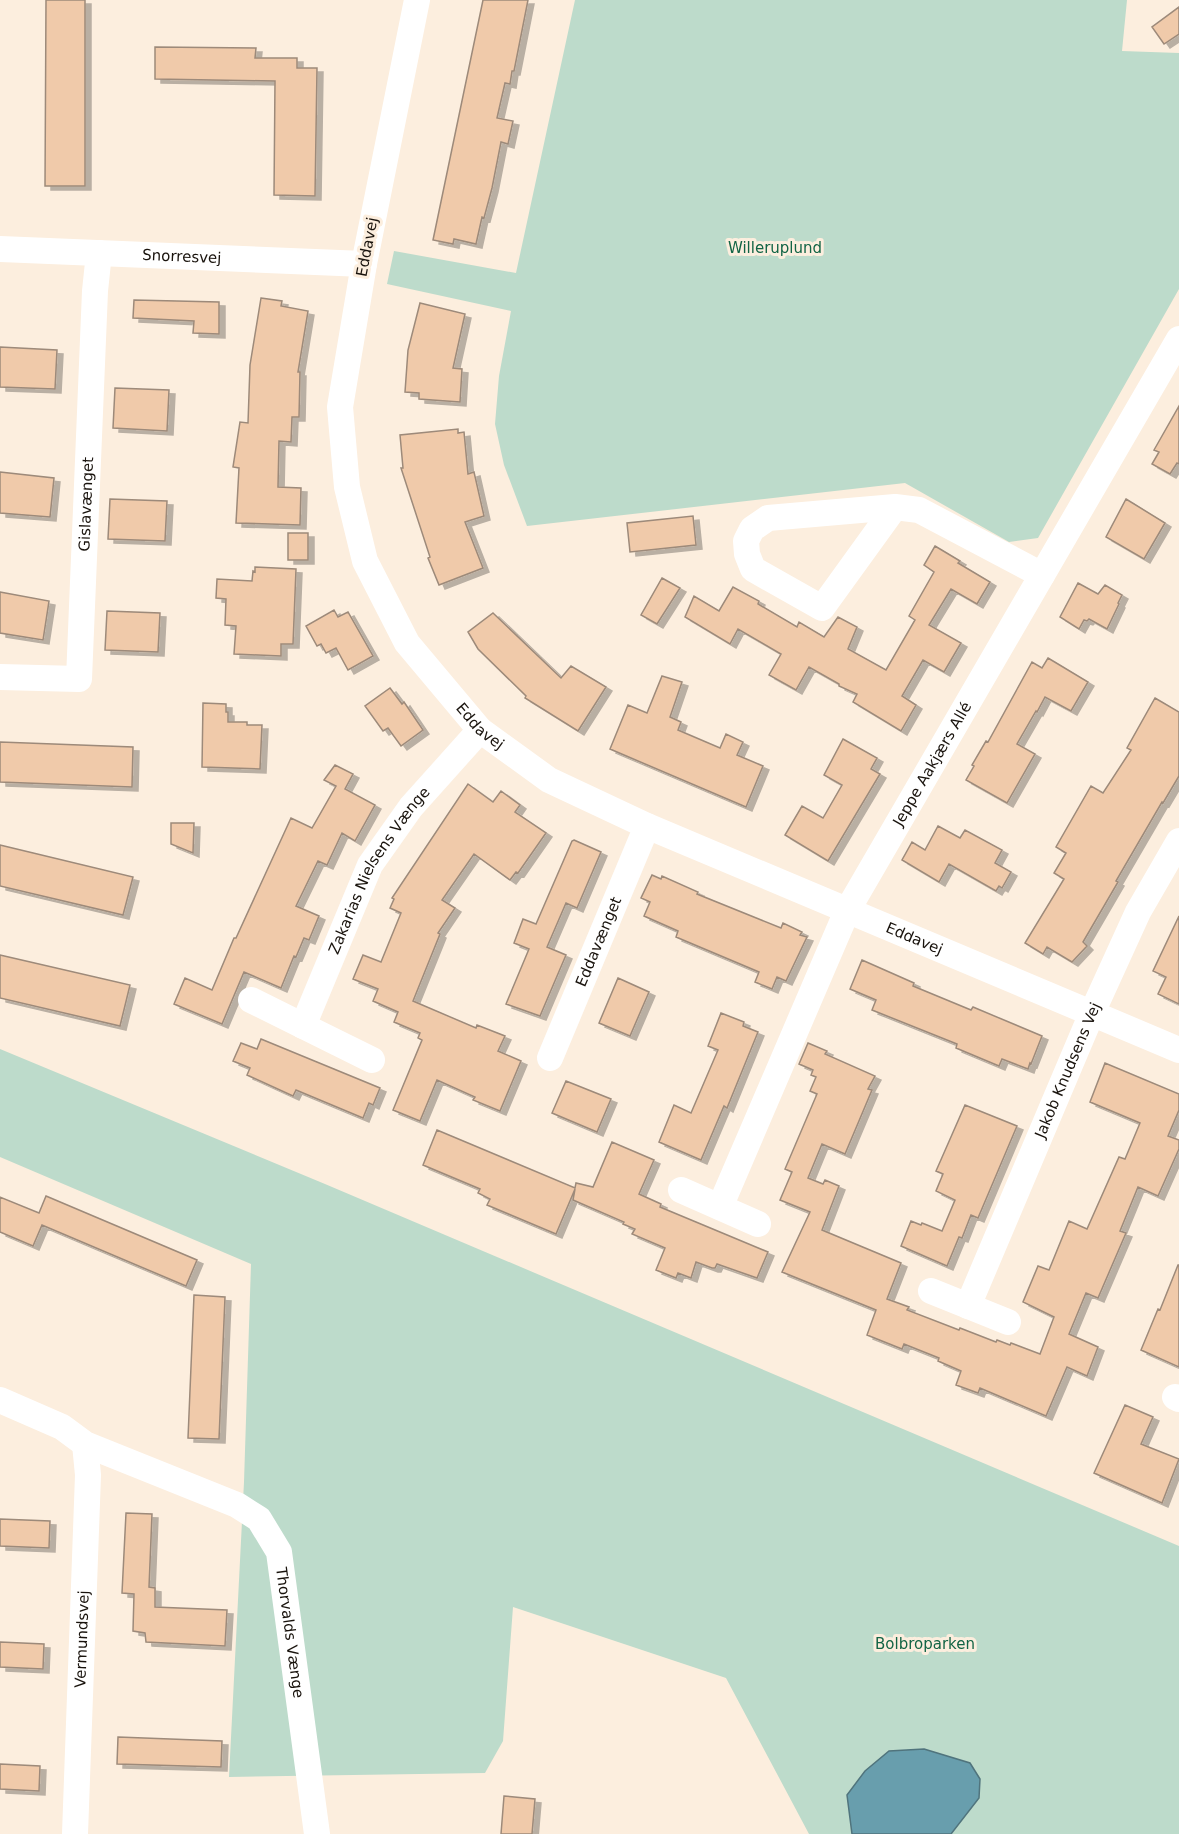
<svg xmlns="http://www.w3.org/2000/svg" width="1179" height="1834" viewBox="0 0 1179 1834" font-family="'DejaVu Sans',sans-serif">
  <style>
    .green { fill: #bddbcb }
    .water { fill: #689ead; stroke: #50747d; stroke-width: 1.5 }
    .building { fill: #f0caaa; stroke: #9d8a7a; stroke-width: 1.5; filter: url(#shadow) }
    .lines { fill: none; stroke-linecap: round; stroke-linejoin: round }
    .minor { stroke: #fff; stroke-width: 26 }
    .labels { text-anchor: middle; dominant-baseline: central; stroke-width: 6; stroke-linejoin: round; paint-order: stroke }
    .street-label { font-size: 15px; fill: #19130d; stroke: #fceede }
    .park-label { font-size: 15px; fill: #126445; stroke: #fceede }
  </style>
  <defs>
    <filter id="shadow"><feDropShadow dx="6" dy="4" stdDeviation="0" flood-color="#0004"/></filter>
  </defs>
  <rect width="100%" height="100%" fill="#fceede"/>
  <path class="green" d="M575,0H1127L1122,51L1179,53V289L1038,538L1009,542L905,483L527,526L504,465L495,424L499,376L511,311L387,284L394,251L516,273Z
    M0,1049L325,1184L1179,1546V1834H809L726,1678L513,1607L503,1741L485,1773L229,1777L244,1482L251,1264L0,1157Z"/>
  <path class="water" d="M924,1749L970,1763L980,1779L979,1798L951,1834H852L847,1795L865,1771L889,1751Z"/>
  <path class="building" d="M46,0H85V186H45Z
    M483,0H528L514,71H512L510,84L505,83L497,118L513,121L508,144L501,142L492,188L484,218L482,217L476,244L454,239L453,244L433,240Z
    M1179,7V34L1164,44L1152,27Z
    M155,47L256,48L255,58H297V68H317L315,196L274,195L275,81L155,79Z
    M261,298L282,301L281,306L308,311L298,372H300L299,417H292L291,442L279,441L278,487L301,488L300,525L236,523L239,468L233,467L240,422L248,423L250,365Z
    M134,300L219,302V334L193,333L194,321L133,318Z
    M420,303L465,314L453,368L462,369L460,402L419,399V393L405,392L408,350Z
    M0,347L57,350L55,389L0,387Z
    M115,388L169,390L167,431L113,428Z
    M1179,406V464L1177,463L1170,474L1152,464L1159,452L1154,450Z
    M458,429V433L464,432L468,474L474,472L484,516L465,522L483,568L439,585L428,558L430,557L401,468H403L400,435Z
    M0,472L54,478L50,517L0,513Z
    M110,499L167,501L165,541L108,539Z
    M1126,499L1165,523L1144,559L1106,537Z
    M693,516L696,545L630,552L627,523Z
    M288,533H308V560H288Z
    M935,546L960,561L958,563L990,582L977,604L951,589L929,625L961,643L944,672L923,660L902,696L916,705L901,731L853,702L857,694L839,686V684L809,667L796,690L769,675L781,654L738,629L730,644L685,617L694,596L719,611L733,587L759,601L758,604L797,627L799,622L824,637L838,617L857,627L848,649L886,670L915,620L909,616L934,572L924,565Z
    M255,567L296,569L293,644H281V656L234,654L236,626L225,625L226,599L216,598L217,579L252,581L253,571L255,572Z
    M662,578L680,588L657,624L641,615Z
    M1078,583L1098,594L1105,585L1122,595L1118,603L1119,604L1107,629L1089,619L1087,621L1084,620L1079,629L1060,617Z
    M0,592L49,601L43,640L0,633Z
    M334,610L338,617L348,612L373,656L348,670L336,648L326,653L321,644L317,646L306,626Z
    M107,611L160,613L158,652L105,650Z
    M493,613L561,678L571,666L606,687L578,731L525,698L526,696L478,649L468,632Z
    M1048,658L1088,682L1071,711L1045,697L1037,712L1036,711L1017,744L1035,754L1007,803L966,780L974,766L972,765L986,741L988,742L1032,662L1042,668Z
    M662,676L682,682L670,717L681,722L678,730L720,748L726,734L743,742L737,755L763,766L746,807L610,749L628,705L647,713Z
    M390,688L402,704L404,702L423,730L401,746L388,728L383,731L365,706Z
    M1155,698L1179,712V776L1163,803L1162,802L1116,881L1118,882L1083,942L1087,946L1072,962L1047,947L1043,954L1025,943L1064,879L1054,873L1066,853L1056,847L1091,786L1103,793L1131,750L1127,748Z
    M203,703L226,704V712H228V722H247V725H262L260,769L202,767Z
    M843,739L877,758L871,769L880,774L828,861L785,835L802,806L823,818L842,785L824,775Z
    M0,742L133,747L132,787L0,782Z
    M335,765L353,774L345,789L375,805L355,841L342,833L327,865L318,861L296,906L319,916L309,940L304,938L296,957L294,956L281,988L244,972L222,1024L174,1004L185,978L212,990L234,938H236L291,818L312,828L336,786L324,780Z
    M468,784L493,802L501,791L520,805L515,812L546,833L518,873L516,872L510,880L474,854L442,900L455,908L438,933L440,934L413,1001L476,1028L477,1025L505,1036L498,1051L521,1061L500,1111L473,1100L475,1097L437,1080L420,1121L393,1110L422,1040L418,1038L420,1033L394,1022L398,1012L373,1001L378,989L353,979L363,955L381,962L401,913L390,908L394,899L392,898Z
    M171,823H194L193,853L171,844Z
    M938,826L960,838L965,830L1002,850L995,863L1011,872L1002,888L999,886L996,891L949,864L939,882L902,860L912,842L925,850Z
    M574,840L601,852L577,908L566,903L547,947L566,955L540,1016L506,1004L529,949L514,943L523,919L536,924L572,841Z
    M0,845L133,877L123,915L0,886Z
    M652,875L661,879L662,876L698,892L697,894L781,928L783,923L802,932L800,935L807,937L786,981L777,977L772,989L755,982L759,972L676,937L678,931L644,916L650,902L641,898Z
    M1179,916V1004L1158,994L1166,977L1153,971Z
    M0,955L130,985L120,1026L0,998Z
    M862,960L914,983L913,986L971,1010L973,1007L1042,1036L1031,1064L1030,1063L1028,1069L1002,1059L999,1066L956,1048L957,1044L872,1010L876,1000L850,989Z
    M618,978L649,992L630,1036L599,1023Z
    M721,1013L744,1022L743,1026L758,1032L727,1108L724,1106L701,1160L659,1142L674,1105L691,1113L718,1050L708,1046Z
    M261,1039L380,1088L373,1105L369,1103L363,1118L296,1090L293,1096L247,1075L250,1068L233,1061L241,1043L257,1049Z
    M808,1043L827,1051L825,1054L875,1076L868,1089L872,1090L845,1154L822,1144L808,1178L823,1184L825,1180L839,1186L822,1230L901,1263L887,1299L909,1307L907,1310L959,1330L960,1328L996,1342L997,1340L1010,1345L1011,1343L1040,1354L1054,1317L1023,1302L1038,1266L1049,1270L1069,1221L1087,1229L1119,1157L1125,1159L1140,1123L1090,1102L1105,1063L1179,1094V1110L1168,1136L1179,1140V1149L1158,1196L1138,1187L1120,1231L1126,1233L1098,1298L1086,1293L1069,1334L1098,1347L1087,1376L1067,1367L1046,1416L980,1388L978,1393L956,1385L961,1371L938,1361L939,1358L904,1344L902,1349L867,1335L876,1310L782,1272L810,1212L780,1200L792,1172L785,1169L817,1094L810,1091L816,1077L811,1075L813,1070L799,1064Z
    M566,1081L611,1099L597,1132L552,1113Z
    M965,1105L1017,1126L978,1218L971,1215L962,1238L959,1237L947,1266L901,1246L911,1221L921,1225L922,1223L942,1231L955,1200L936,1191L943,1174L936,1171Z
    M437,1130L575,1188L576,1183L593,1187L612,1142L654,1160L639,1194L661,1204L660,1207L768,1252L757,1278L717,1264L715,1268H712L696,1262L691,1278L678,1273L676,1278L656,1270L665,1248L632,1234L635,1229L623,1224L624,1222L573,1200L575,1189L556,1234L487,1205L490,1199L478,1193L480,1189L423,1165Z
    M46,1196L197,1260L186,1286L42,1225L33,1246L0,1232V1197L39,1213Z
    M1178,1265H1179V1367L1141,1350L1158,1309L1160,1310Z
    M194,1295L225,1297L219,1439L188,1438Z
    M1125,1405L1153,1417L1141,1444L1179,1459L1162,1503L1094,1473Z
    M126,1513L152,1514L149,1587L155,1588V1607L227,1610L225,1646L146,1642L145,1633L133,1631L134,1594L122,1593Z
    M0,1519L50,1521L49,1548L0,1546Z
    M0,1642L44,1644L43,1669L0,1667Z
    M118,1737L222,1741L221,1767L117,1764Z
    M0,1764L40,1766L39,1791L0,1789Z
    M504,1796L535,1799L532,1834H501Z"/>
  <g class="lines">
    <g class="minor">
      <path id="s1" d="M417,0L364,264L340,407L347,487L365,561L407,643L480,730L549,780L647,826L1179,1050"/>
      <path id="s2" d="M0,249L364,264"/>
      <path d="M895,507L822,608L753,569L747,554L746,541L752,529L768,518L895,507L919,510L1042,575"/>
      <path id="s3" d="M0,677L79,679L95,291L99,253"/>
      <path d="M251,1000L372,1060"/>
      <path id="s4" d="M303,1026L370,865L411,807L480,730"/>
      <path id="s5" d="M550,1058L647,826"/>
      <path d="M681,1190L758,1224"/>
      <path id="s6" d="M720,1207L847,911L1179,339"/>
      <path d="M931,1291L1008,1322"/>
      <path id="s7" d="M968,1306L1092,1013L1138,912L1179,841"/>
      <path d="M1175,1397L1179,1399"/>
      <path id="s8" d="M0,1400L62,1427L85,1444L237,1505L259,1519L279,1552L317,1834"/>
      <path id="s9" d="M75,1834L88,1475L85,1444"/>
    </g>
  </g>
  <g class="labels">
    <g class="street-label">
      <text transform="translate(367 247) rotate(-79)">Eddavej</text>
      <text stroke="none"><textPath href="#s2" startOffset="182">Snorresvej</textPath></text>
      <text stroke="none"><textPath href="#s3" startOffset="254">Gislavænget</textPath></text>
      <text stroke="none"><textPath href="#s1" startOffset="774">Eddavej</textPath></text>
      <text stroke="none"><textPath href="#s6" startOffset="492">Jeppe Aakjærs Allé</textPath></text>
      <text stroke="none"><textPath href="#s4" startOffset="174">Zakarias Nielsens Vænge</textPath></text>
      <text stroke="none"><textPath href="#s1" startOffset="1260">Eddavej</textPath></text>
      <text stroke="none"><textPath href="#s5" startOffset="126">Eddavænget</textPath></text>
      <text stroke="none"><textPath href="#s7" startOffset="256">Jakob Knudsens Vej</textPath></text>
      <text stroke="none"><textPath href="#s8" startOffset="406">Thorvalds Vænge</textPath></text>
      <text stroke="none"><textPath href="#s9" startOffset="195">Vermundsvej</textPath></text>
    </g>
    <g class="park-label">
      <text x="775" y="248">Willeruplund</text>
      <text x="925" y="1644">Bolbroparken</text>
    </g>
  </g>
</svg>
